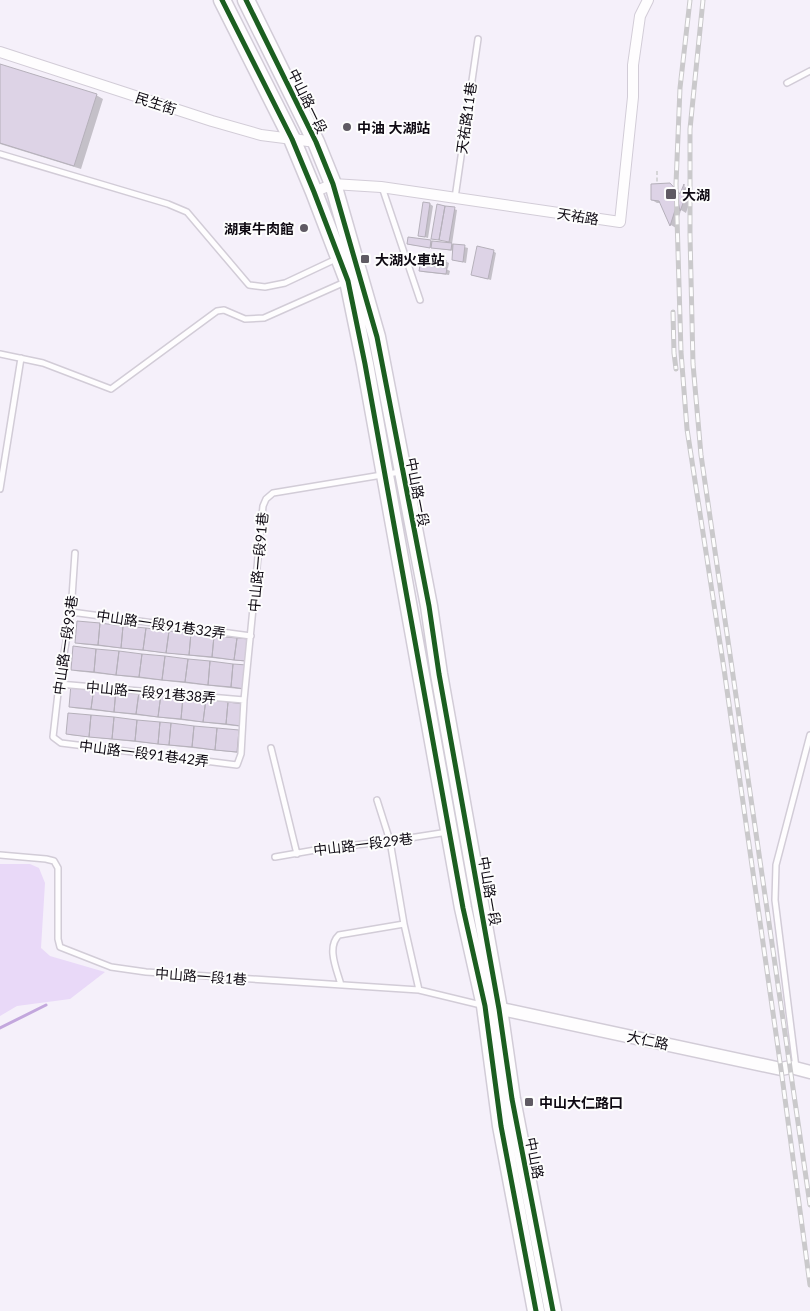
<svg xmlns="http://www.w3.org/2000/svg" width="810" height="1311" viewBox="0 0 810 1311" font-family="Lato,'Noto Sans TC',sans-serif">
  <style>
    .green { fill: #e9d9f8 }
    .shadow { fill: #0003 }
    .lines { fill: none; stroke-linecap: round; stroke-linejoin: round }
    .stream { stroke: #c3a7dd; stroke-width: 3 }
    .building { fill: #ddd3e6; stroke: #b5b0ba }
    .service-casing { stroke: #d2ccd7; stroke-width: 8 }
    .minor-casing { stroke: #d2ccd7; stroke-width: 12 }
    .tertiary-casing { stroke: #d2ccd7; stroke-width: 15 }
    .primary-casing { stroke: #d2ccd7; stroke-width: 19 }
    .path { stroke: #d6d5d8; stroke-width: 2; stroke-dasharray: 4 2.5; stroke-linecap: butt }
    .service { stroke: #fefdfe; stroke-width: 5 }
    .minor { stroke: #fefdfe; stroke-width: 10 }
    .tertiary { stroke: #fefdfe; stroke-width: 12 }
    .primary { stroke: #fefdfe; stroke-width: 16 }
    .rail-casing { stroke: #cac9cb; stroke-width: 5 }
    .rail { stroke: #fdfdfd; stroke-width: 3; stroke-dasharray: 9; stroke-linecap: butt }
    .cycleway-casing { stroke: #fdfdfd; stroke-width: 8 }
    .cycleway { stroke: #1b5e20; stroke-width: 5 }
    .poi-dot { fill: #5f5a63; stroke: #fdfdfd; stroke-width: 2 }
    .labels { text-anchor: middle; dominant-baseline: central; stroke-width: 4; stroke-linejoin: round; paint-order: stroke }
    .street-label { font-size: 14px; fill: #0e0912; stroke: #fdfdfd }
    .poi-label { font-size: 14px; font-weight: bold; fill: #0e0912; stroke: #fdfdfd; text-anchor: start }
  </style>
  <rect width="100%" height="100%" fill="#f5f0fa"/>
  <path class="green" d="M0,864H30L39,868L45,883L41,948L50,956L105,972L70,999L17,1006L0,1016Z"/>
  <path class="shadow" d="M0,65L96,95L103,99L81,169L0,144Z
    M670,184L682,195L685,187L689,189V204L686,213L681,210L676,228L671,225L662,203H657L652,200Z
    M430,204L433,206L428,238L420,236Z
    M454,209L457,210L452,244L468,248L466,263L453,260L454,251L411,245L408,244L431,241L448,244Z
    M493,251L496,253L491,280L472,275Z
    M445,261L449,263L448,268L442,267L450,271L449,275L423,272L420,271L429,267L422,263Z
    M250,641L253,642L250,662L80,644L76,642Z
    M247,667L250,668L248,690L75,671L72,669Z
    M243,705L244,727L73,708L70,706Z
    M69,714L239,731L242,733L240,753L70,735L67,733Z"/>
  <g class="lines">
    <path class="stream" d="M0,1028L46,1005"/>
  </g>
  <path class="building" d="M0,64L97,94L74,166L0,143Z
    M670,183L680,194L684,184V201L680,211L678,201L670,226L659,201L651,200V184Z
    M423,202L430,203L425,237L418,236Z
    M437,204L445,206L439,240L431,239Z
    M445,206L455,207L449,242L439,240Z
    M408,237L431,240L430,248L407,244Z
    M432,241L452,243L451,250L431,248Z
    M453,244L465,245L463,262L452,260Z
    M477,246L494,250L488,279L471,275Z
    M421,257L446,260L445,267L420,264Z
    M420,265L447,268L446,274L419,271Z
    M77,621L100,623L98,645L75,643Z
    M100,623L123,626L121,648L98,645Z
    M123,626L146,628L143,650L121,648Z
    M146,628L169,631L166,653L143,650Z
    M169,631L191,633L189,655L166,653Z
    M191,633L214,636L212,657L189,655Z
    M214,636L237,638L234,660L212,657Z
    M237,638L250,639L247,661L234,660Z
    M73,646L96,649L94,672L71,670Z
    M96,649L119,651L116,675L94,672Z
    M119,651L142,654L139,677L116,675Z
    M142,654L165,656L162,680L139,677Z
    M165,656L188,659L185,682L162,680Z
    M188,659L210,661L208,685L185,682Z
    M210,661L233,664L231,687L208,685Z
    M233,664L247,665L245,689L231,687Z
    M71,684L94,687L91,709L69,707Z
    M94,687L116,689L114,712L91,709Z
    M116,689L139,692L136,714L114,712Z
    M139,692L161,694L158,717L136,714Z
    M161,694L183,697L181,719L158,717Z
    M183,697L206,699L203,722L181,719Z
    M206,699L228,702L226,724L203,722Z
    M228,702L243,704L241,726L226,724Z
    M68,713L91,715L89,737L66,734Z
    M91,715L114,717L112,739L89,737Z
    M114,717L137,720L135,741L112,739Z
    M137,720L160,722L158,744L135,741Z
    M160,722L171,723L169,745L158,744Z
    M171,723L194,726L192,747L169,745Z
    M194,726L217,728L215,750L192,747Z
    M217,728L239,730L237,752L215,750Z"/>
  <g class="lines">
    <defs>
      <path id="service" d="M787,83L810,71
        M0,154L168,204L187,212L249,285L265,287L285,283L336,259
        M382,187L420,300
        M455,198L478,39
        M0,354L43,363L111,389L217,311L224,310L245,319L264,318L345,282
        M0,489L21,358
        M75,553L71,612L59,684L53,737L61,743L237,765L241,754L244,700L263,506L266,499L273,493L400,472
        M71,612L251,636
        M59,684L244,700
        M271,748L297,854
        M377,800L390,841L404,924L419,990
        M0,855L46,859L54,861L58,868V939L60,947L111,967L146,972L419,990L481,1005
        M275,857L321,849L390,841L448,832
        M341,985C337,970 326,947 339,935L404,924
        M796,1068L775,900L776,865L810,735"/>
      <path id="minor" d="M0,52L212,121L261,135L316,142
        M314,192L333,184L381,187L620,222L633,97V65L640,16L648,0"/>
      <path id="tertiary" d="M492,1007L781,1069L791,1067L810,1072"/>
      <path id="primary" d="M222,0L292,139L314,192L348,281L365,364L463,908L485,1006L501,1126L536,1311
        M246,0L316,142L333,184L377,337L429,606L439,674L499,1009L512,1099L553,1311"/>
    </defs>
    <use href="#service" class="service-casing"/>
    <use href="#minor" class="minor-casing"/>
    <use href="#tertiary" class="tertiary-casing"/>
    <use href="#primary" class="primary-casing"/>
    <path class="path" d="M657,171V184
      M677,216L678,201"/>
    <use href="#service" class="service"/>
    <use href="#minor" class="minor"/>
    <use href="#tertiary" class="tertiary"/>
    <use href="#primary" class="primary"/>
    <defs>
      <path id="rail" d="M690,0L680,88L676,184L681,352L687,429L724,669L781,1069L810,1285
        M703,0L690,129V235L693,364L701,455L810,1205
        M673,312L674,353L676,369"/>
    </defs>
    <use href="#rail" class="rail-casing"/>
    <use href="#rail" class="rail"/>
    <defs>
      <path id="cycleway" d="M222,0L292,139L314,192L348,281L365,364L463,908L485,1006L501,1126L536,1311
        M246,0L316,142L333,184L377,337L429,606L439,674L499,1009L512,1099L553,1311"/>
    </defs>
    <use href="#cycleway" class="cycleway-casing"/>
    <use href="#cycleway" class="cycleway"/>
  </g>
  <g class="poi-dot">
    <circle cx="347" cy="127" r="5"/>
    <rect x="665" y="188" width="12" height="12" rx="2.5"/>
    <circle cx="304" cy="228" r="5"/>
    <rect x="360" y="254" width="10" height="10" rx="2.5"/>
    <rect x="524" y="1097" width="10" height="10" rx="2.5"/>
  </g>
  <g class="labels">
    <g class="street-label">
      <text transform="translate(308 101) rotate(64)">中山路一段</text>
      <text transform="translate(156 103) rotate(18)">民生街</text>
      <text transform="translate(466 118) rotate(-82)">天祐路11巷</text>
      <text transform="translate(578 216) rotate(9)">天祐路</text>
      <text transform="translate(418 492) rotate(79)">中山路一段</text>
      <text transform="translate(258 562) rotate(-85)">中山路一段91巷</text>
      <text transform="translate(161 624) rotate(8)">中山路一段91巷32弄</text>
      <text transform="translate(65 645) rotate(-82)">中山路一段93巷</text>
      <text transform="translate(151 692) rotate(5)">中山路一段91巷38弄</text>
      <text transform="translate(144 753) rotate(7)">中山路一段91巷42弄</text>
      <text transform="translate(363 844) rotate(-7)">中山路一段29巷</text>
      <text transform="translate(490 891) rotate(80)">中山路一段</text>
      <text transform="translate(201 976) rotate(4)">中山路一段1巷</text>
      <text transform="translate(648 1040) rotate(12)">大仁路</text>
      <text transform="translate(535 1158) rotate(79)">中山路</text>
    </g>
    <g class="poi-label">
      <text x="357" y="127">中油 大湖站</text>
      <text x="682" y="194">大湖</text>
      <text x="294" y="228" text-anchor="end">湖東牛肉館</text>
      <text x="375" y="259">大湖火車站</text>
      <text x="539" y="1102">中山大仁路口</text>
    </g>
  </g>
</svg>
